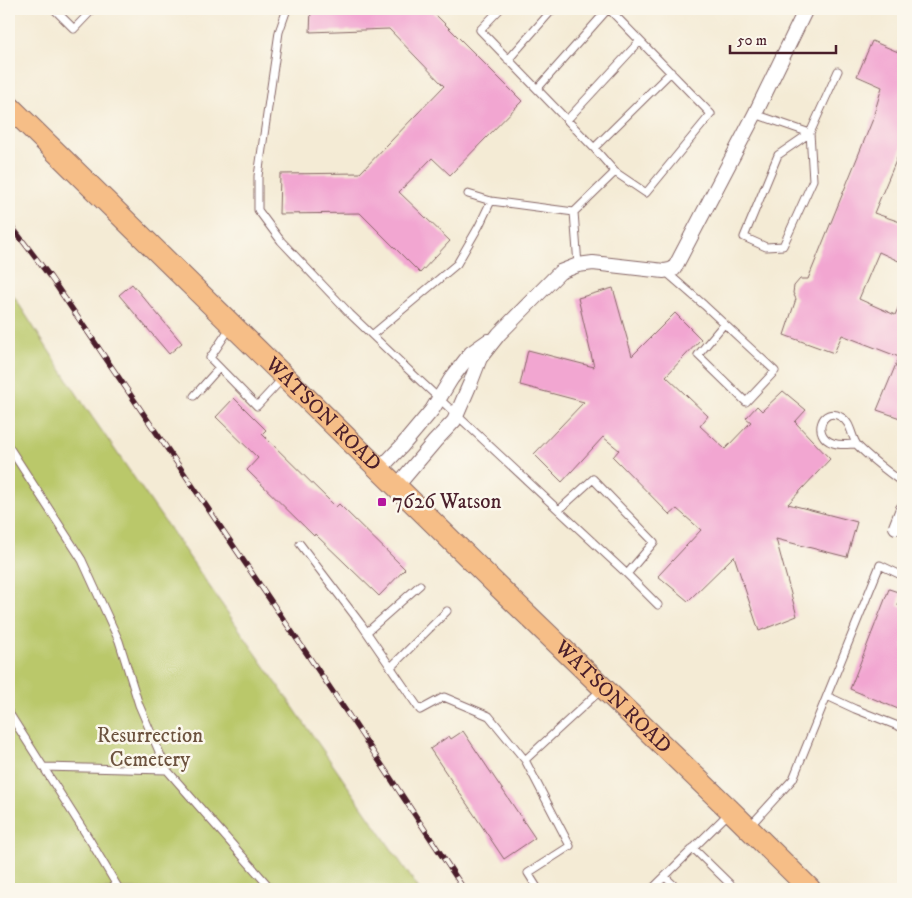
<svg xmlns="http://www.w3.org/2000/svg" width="912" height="898" viewBox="0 0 912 898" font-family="'IM FELL DW Pica',serif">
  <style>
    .green { fill: #bac86a; stroke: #82744a }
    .building { fill: #f2a6d1 }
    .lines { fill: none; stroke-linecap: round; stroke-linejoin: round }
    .service-casing { stroke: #866666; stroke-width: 9 }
    .minor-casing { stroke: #866666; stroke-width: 16 }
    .primary-casing { stroke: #866666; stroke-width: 23 }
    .service { stroke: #fff; stroke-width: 7 }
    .minor { stroke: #fff; stroke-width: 14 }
    .primary { stroke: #f6be87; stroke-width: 21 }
    .rail-casing { stroke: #4a1f2b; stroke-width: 5.5 }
    .rail { stroke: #fbf7ec; stroke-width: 4; stroke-dasharray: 11; stroke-linecap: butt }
    .poi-dot { fill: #b5179e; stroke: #fbf7ec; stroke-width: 2 }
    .labels { text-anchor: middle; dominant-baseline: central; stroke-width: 5; stroke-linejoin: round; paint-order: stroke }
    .street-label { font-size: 21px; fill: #4a1f2b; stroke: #fbf7ec }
    .poi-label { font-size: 21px; fill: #4a1f2b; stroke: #fbf7ec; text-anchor: start }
    .park-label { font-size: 21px; fill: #6c523e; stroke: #fbf7ec }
  </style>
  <rect width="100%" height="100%" fill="#fbf7ec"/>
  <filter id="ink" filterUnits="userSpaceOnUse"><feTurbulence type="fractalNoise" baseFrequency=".02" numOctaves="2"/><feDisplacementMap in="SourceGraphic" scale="10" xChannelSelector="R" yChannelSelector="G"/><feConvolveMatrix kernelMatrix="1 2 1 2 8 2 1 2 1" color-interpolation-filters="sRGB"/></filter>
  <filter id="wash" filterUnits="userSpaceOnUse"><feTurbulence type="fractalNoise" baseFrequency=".0096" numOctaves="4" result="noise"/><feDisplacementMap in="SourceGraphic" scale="20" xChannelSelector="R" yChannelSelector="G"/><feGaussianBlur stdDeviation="1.12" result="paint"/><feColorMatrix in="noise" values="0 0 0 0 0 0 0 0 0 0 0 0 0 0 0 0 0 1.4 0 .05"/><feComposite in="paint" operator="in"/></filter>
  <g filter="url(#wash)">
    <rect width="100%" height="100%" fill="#f4ebd5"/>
    <path class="green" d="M9,289L86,408L419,889H9Z"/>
    <g id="blocks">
      <path class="building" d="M311,9H430L522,101L450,175L432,158L399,192L450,241L420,273L360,213L279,214L280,174L360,173L444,86L389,29L310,32Z
        M872,41L903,54V144L874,213L903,223V263L879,252L859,299L895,315L903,297V419L877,410L899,357L842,335L834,353L784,335L796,299L793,293L794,286L800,279H808L875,114H874L882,87L857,76Z
        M132,284L182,343L169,354L119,295Z
        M613,288L632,356L675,313L701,339L666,376L708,416L700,426L725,449L751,422L746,418L757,406L762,411L783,391L806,410L795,422L830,459L788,504L857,522L847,557L776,539L797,616L759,631L734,556L688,601L658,576L701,530L677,509L670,515L613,457L619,450L603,437L562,482L534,454L584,402L520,385L528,350L594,367L578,298Z
        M234,398L266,430L262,434L336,507L339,504L405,569L379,596L315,534L314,536L247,470L258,458L216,417Z
        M889,589L901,593L898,605L903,607V711L850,689Z
        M463,731L535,838L504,859L430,749L449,736L451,739Z"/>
    </g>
  </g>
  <g filter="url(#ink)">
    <use href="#blocks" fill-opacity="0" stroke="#866666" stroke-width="1"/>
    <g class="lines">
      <defs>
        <path id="service" d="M54,9L74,29L93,9
          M287,9L279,32L258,176V210L281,241L350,314L416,377L627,574L658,605
          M500,9L480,30L594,148L615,172L646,193L711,114L609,9
          M508,60L553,9
          M537,89L608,9
          M755,114L810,133L838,71
          M567,120L640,41
          M810,133L813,180L783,246L766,247L744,237L778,155Z
          M594,148L671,72
          M468,194L491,201L574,212
          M578,265L574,212L615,172
          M665,271L704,305L775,371L746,402L698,355L724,324
          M230,328L210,358L257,406L283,378
          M372,335L457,264L479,226L491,201
          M194,396L219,368
          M856,444C849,444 841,446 833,443C811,436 822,405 841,417C852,423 851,438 858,446C872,460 888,472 903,483
          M9,447L82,560L119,641L139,705L167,770L266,883L270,889
          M559,510L593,479L654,542L627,574
          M300,544L361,624L420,710L444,697L489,716L525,760L601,690
          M367,632L420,585
          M391,667L447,611
          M827,696L855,709L903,728
          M9,713L91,842L119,889
          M525,760L570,846L528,873L538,889
          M43,767L167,770
          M750,826L793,779L880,565L903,576
          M693,848L735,889
          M665,877L678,889
          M652,889L729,813"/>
        <path id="minor" d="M379,470L401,447L432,410L451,379L471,353L488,341
          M396,487L435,441L454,421L470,384L480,358L499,334L560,272L578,265L593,263L664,271L674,269L755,114L806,9
          M896,527L903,509"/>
        <g id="primary">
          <path id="s1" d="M9,106L508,596L731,811L810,889"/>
        </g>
      </defs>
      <use href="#service" class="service-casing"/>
      <use href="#minor" class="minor-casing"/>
      <use href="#primary" class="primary-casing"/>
      <use href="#service" class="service"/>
      <use href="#minor" class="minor"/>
      <use href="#primary" class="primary"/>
      <defs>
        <path id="rail" d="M9,223L51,278L352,720L464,889"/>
      </defs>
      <use href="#rail" class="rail-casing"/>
      <use href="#rail" class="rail"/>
    </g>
  </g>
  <rect class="poi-dot" x="377" y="497" width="10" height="10" rx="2.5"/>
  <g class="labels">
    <g class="street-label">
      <text stroke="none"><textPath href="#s1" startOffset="440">WATSON ROAD</textPath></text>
      <text stroke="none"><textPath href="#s1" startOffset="845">WATSON ROAD</textPath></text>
    </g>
    <g class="poi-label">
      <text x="392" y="502">7626 Watson</text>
    </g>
    <g class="park-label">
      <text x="150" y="736">Resurrection<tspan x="150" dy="24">Cemetery</tspan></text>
    </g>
  </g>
  <rect width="912" height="898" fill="none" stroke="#fbf7ec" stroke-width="30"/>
  <path d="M730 45v8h106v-8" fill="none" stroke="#4a1f2b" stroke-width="2.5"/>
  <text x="737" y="45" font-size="15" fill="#4a1f2b" stroke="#fbf7ec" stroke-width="4" paint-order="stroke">50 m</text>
</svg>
